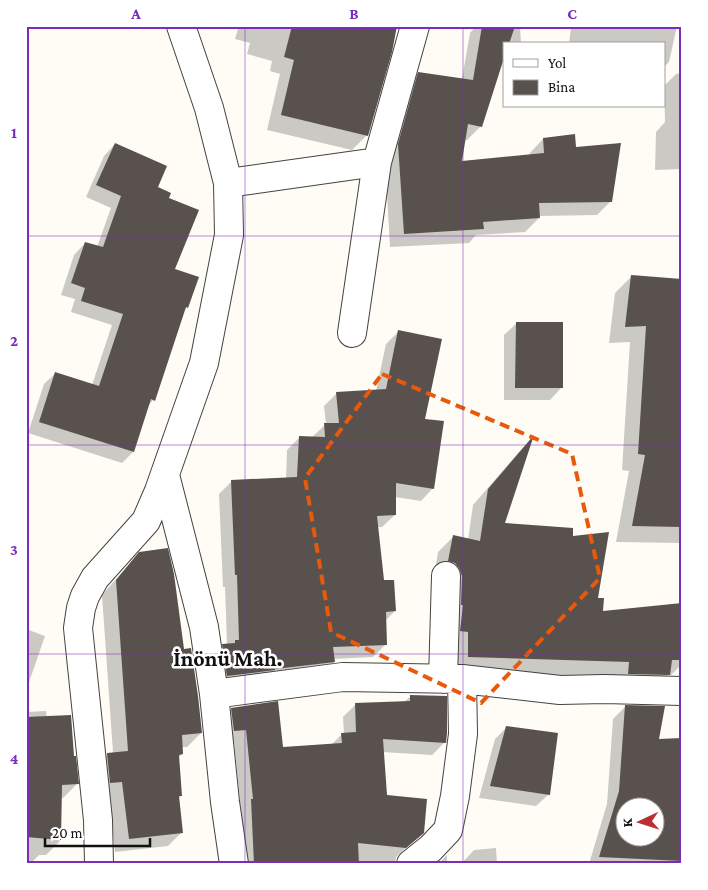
<svg xmlns="http://www.w3.org/2000/svg" width="708" height="890" viewBox="0 0 708 890" font-family="'Crimson Pro',serif">
  <style>
    .shadow { fill: #0003; fill-rule: evenodd }
    .building { fill: #58514d; fill-rule: evenodd }
    .lines { fill: none; stroke-linecap: round; stroke-linejoin: round }
    .minor-casing { stroke: #434343; stroke-width: 30 }
    .minor { stroke: #fff; stroke-width: 28 }
    .marked { fill: none; stroke: #e8590c; stroke-width: 4; stroke-dasharray: 10 6; stroke-linejoin: round }
    .grid { fill: none; stroke: #7b2cbf; stroke-width: 1; stroke-opacity: 0.55 }
    .labels { text-anchor: middle; dominant-baseline: central; stroke-width: 5; stroke-linejoin: round; paint-order: stroke }
    .district-label { font-size: 22px; font-weight: bold; fill: #101010; stroke: #fff }
    .neatline { fill: none; stroke: #7b2cbf; stroke-width: 2 }
    .grid-label { font-size: 16px; text-anchor: middle; font-weight: bold; fill: #7b2cbf }
  </style>
  <rect width="100%" height="100%" fill="#fefcf4"/>
  <path class="shadow" d="M226,26H395L367,135L352,150L267,130L280,74L270,71L272,61L247,54L250,43L235,39L238,29Z
    M476,26H520L521,44H504V59L502,60L481,126L467,140H464L461,163L529,156V154L543,139L574,149L611,201L597,215L539,216V218L525,232L476,235L469,243L390,247L385,159L405,87L419,73L462,79L470,33Z
    M571,26H677L669,62L664,67V44H569Z
    M682,73V169L655,170L656,132L665,122L664,86L676,74Z
    M115,144L168,198L174,270L187,307L183,312L153,400L148,406L133,452L122,463L28,433L44,384L56,373L92,385L112,325L71,312L75,299L61,295L74,255L85,243L97,247L111,208L86,197L104,156Z
    M632,276L682,281V543L616,542L629,471L622,470L630,342L609,343L615,293Z
    M517,323L562,387L550,400H504V335Z
    M399,331L424,420L433,488L421,501L395,497V515L382,527H377L382,581L395,611L385,621V645L373,657L333,659L334,662L321,675L215,689L210,658L223,646L227,645L225,587H223L219,494L232,481L286,479L287,450L300,437H312L326,424L324,406L337,393L376,391L386,344Z
    M531,440L503,525L572,537L602,612L682,604V664L671,675H668L653,690L614,677L454,672L434,576L438,552L453,537L468,540L473,505L519,452Z
    M140,553L183,650L201,733L187,747H182V754L178,758L181,796L178,799L182,832L168,846L115,852L109,796L93,768L107,754L113,753L102,595L126,568Z
    M26,629L45,636L26,691Z
    M411,696L445,742L432,755L382,752L385,796L422,833L396,857L395,864H241L239,813L241,811L234,742L221,743L219,721L232,709L282,749L331,745L342,734H344L343,717L356,704L404,702Z
    M626,706L658,740L682,739V864H589L607,804L613,719ZM626,808H656V838H626Z
    M46,711L47,718L73,757L77,784L63,798H61L60,841L46,855H39L31,863L26,864V712Z
    M507,727L549,794L536,806L479,798L495,739Z
    M496,848L497,864H461L474,850Z
    M447,855V864H438Z"/>
  <path class="building" d="M292,26H397L392,52L368,136L281,115L294,60L284,57Z
    M482,26H515L509,44H504V58L482,127L468,124L462,161L544,153L543,138L575,134L576,147L621,143L612,202L539,203L540,218L483,222L484,229L404,234L398,144L418,72L473,80Z
    M115,143L167,166L158,187L171,193L169,198L199,210L175,269L199,277L188,308L186,307L155,401L151,399L134,452L39,422L55,372L99,386L123,314L81,301L85,288L71,283L85,242L103,247L121,196L96,185Z
    M631,275L682,279V527L632,526L645,455L638,454L646,326L625,327Z
    M516,322H563V388H515Z
    M398,330L442,339L425,419L444,421L434,489L396,483V515L377,516L384,580H394L396,611L386,612L387,645L333,647L335,662L275,669V670L227,676L222,644L235,643V640H239L237,575H235L231,480L297,477L299,436L325,437L324,423H339L336,392L386,389Z
    M534,435L505,523L573,528V536L609,532L598,598H604L603,611L682,603V660H672L670,675L628,674L629,662L468,657V632L460,631L463,605H461L462,576L459,568L455,563L448,561L453,535L480,541L488,489Z
    M168,548L174,574L184,649L191,648L198,696L202,733L182,735L183,754L179,755L182,796H179L183,833L129,839L122,782L110,783L107,753L128,751L116,580L139,552Z
    M410,695L447,696V733L446,743L383,739L387,795L427,799L424,833L406,848L358,843L359,864H321L320,861L254,864L251,799H253L246,730L234,731L231,708L278,701L283,747L342,743L341,733L356,732L355,703L410,701Z
    M625,705L665,706L659,739L682,738V861L599,857L619,791ZM626,808H656V838H626Z
    M71,715L74,756H76L79,784L62,785L61,840L26,837V717Z
    M506,726L558,733L550,795L490,786Z"/>
  <g class="lines">
    <defs>
      <path id="minor" d="M228,183L377,162
        M352,333L377,162L415,26
        M165,475L204,627L214,694L225,802L234,864
        M443,679L446,576
        M214,694L343,677L462,679L560,690L604,689L682,691
        M99,864L98,820L78,628L81,608L85,596L95,578L146,521L159,491L204,363L229,235L228,183L209,108L181,26
        M411,864L431,848L448,830L455,796L463,734L462,679"/>
    </defs>
    <use href="#minor" class="minor-casing"/>
    <use href="#minor" class="minor"/>
  </g>
  <path class="marked" d="M382,374L572,454L600,578L481,703L331,632L305,478Z"/>
  <path class="grid" d="M245,26V864M463,26V864M26,236H682M26,445H682M26,654H682"/>
  <g class="labels">
    <g class="district-label">
      <text x="228" y="658">İnönü Mah.</text>
    </g>
  </g>
  <rect width="708" height="890" fill="none" stroke="#ffffff" stroke-width="55"/>
  <rect x="503" y="42" width="162" height="65" fill="#ffffff" stroke="#9f9f9f"/>
  <rect x="513" y="59" width="25" height="8" fill="#ffffff" stroke="#9f9f9f"/>
  <text x="548" y="68" font-size="15" fill="#101010">Yol</text>
  <rect x="513" y="80" width="25" height="15" fill="#58514d" stroke="#9f9f9f"/>
  <text x="548" y="92" font-size="15" fill="#101010">Bina</text>
  <g transform="translate(640 822) rotate(266)"><circle r="24" fill="#ffffff" stroke="#9f9f9f"/>
  <path d="M0-4L9 19L0 12L-9 19Z" fill="#b93034"/>
  <text y="-8" font-size="14" font-weight="bold" text-anchor="middle" fill="#101010">K</text>
  </g>
  <path d="M45 838v8h105v-8" fill="none" stroke="#101010" stroke-width="2.5"/>
  <text x="52" y="838" font-size="15" fill="#101010" stroke="#ffffff" stroke-width="4" paint-order="stroke">20 m</text>
  <rect x="28" y="28" width="652" height="834" class="neatline"/>
  <g class="grid-label">
    <text x="136" y="19">A</text>
    <text x="354" y="19">B</text>
    <text x="572" y="19">C</text>
    <text x="14" y="138">1</text>
    <text x="14" y="346">2</text>
    <text x="14" y="555">3</text>
    <text x="14" y="764">4</text>
  </g>
</svg>
